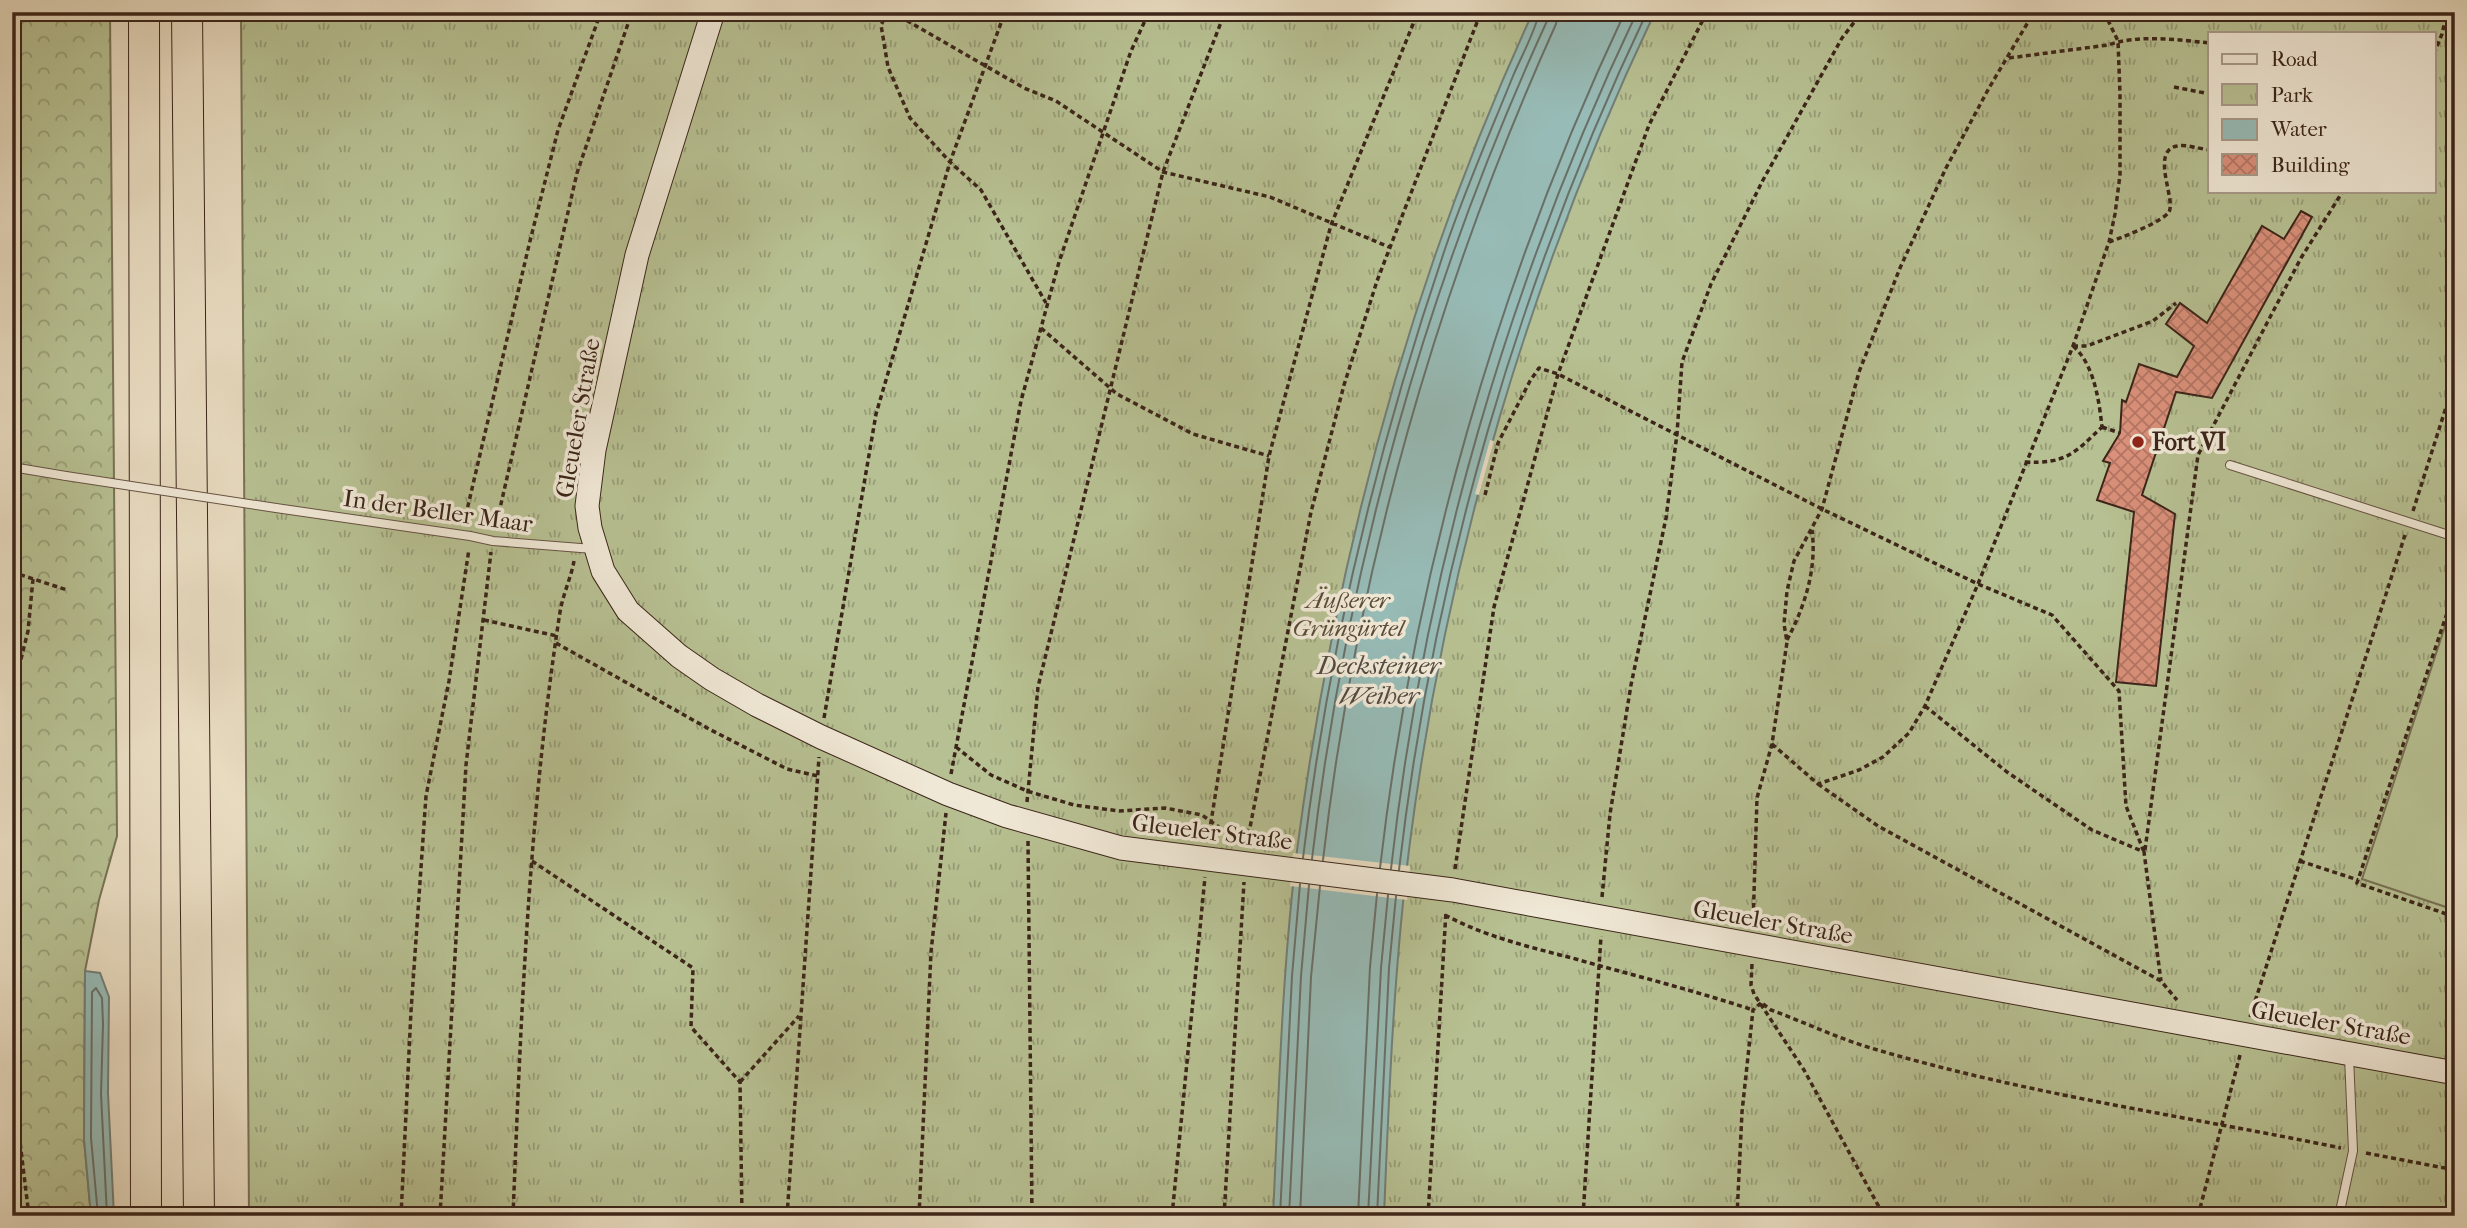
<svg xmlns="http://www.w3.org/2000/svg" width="2467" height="1228" viewBox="0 0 2467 1228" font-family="'IM FELL French Canon',serif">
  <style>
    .forest { fill: url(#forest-crowns); stroke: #797256; stroke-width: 2 }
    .park { fill: url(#park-tufts); stroke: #797256; stroke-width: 2; fill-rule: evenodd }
    .pitch { fill: #b7c092; stroke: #797256; stroke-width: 2 }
    .water { fill: #97bbb6; stroke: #727f77; stroke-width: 2 }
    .pier { fill: #e8dbc0 }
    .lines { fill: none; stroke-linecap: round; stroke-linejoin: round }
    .shore { stroke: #697068; stroke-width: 2 }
    .building { fill: url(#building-cross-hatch); stroke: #3b2519; stroke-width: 2 }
    .lane-casing { stroke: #665243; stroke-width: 10 }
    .secondary-casing { stroke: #3b2519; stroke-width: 25 }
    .highway-casing { stroke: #3b2519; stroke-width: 32 }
    .path { stroke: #3b2519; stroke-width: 3.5; stroke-dasharray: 5 3.5; stroke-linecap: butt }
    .lane { stroke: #f0e8d6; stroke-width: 8 }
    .secondary { stroke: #f0e8d6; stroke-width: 23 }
    .highway { stroke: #e8dbc0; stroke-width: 30 }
    .lane-bridge-casing { stroke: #665243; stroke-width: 10; stroke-linecap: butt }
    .lane-bridge { stroke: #f0e8d6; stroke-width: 8 }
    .poi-dot { fill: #8f2418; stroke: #f0e8d6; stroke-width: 2.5 }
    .labels { text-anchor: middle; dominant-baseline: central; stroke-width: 7; stroke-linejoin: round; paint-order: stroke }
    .street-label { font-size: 24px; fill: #3b2519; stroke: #f0e8d6 }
    .poi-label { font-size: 24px; font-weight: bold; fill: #3b2519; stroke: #f0e8d6; text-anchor: start }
    .park-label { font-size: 24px; font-style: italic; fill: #5a4c37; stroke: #f0e8d6 }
    .water-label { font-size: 26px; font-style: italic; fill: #524a40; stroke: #f0e8d6 }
  </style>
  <defs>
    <pattern id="forest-crowns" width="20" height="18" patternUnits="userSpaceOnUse" patternTransform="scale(1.75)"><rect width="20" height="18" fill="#b7c092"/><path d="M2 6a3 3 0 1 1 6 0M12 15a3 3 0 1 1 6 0" fill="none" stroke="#969c76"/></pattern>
    <pattern id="park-tufts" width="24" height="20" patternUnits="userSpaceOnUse" patternTransform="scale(1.75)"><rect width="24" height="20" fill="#b7c092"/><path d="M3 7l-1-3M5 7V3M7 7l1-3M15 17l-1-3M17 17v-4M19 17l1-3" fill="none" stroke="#969c76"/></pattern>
    <pattern id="building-cross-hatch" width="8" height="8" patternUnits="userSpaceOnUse" patternTransform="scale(1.75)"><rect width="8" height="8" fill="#da907a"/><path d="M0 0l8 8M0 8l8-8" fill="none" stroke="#b27563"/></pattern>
  </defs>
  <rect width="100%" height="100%" fill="#e8dbc0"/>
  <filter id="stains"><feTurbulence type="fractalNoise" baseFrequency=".00286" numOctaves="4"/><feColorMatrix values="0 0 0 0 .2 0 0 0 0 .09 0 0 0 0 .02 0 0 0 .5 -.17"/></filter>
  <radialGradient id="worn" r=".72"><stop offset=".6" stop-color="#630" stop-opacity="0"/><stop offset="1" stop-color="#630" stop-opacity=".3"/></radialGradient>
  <path class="forest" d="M12,12H110L117,836L99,900L85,971L84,1139L91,1216H12Z"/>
  <path class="park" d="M241,12H2455V1216H249ZM2210,33H2434V191H2210Z"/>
  <path class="pitch" d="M2452,605L2455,606V910L2362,879Z"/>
  <path class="water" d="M1533,12H1655C1530,274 1447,555 1410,842C1394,966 1389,1091 1384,1216H1273C1279,1091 1282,966 1298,843C1336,557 1412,274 1533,12Z
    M85,971L100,973L109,997L108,1093L114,1216H91L84,1139Z"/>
  <path class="pier" d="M1490,440L1494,441L1479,495L1475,494Z
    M1293,853L1410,866L1407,900L1290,886Z"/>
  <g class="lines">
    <path class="shore" d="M1303,858C1328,650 1378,446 1445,249C1465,190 1490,133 1513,76C1520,59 1537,28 1539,12
      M1312,859C1346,570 1426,285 1547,21L1548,12
      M1323,860C1356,572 1437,288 1556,24L1558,12
      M1380,868C1414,573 1498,280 1625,12
      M1391,869C1424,573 1509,281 1637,12
      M1399,870C1433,574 1519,281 1647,12
      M98,1216L91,1138L92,992L96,988L102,998L103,1024L101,1094L107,1216
      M1280,1216L1292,976L1300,884
      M1289,1216L1301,976L1309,885
      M1300,1216L1311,977L1320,886
      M1358,1216L1370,967L1377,894
      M1368,1216L1381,968L1388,895
      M1377,1216L1389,968L1396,896"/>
  </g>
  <path class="building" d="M2301,211L2312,217L2212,398L2176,392L2142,495L2175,514L2156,686L2116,682L2134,512L2097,500L2110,463L2103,461L2120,433L2122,400L2126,402L2139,364L2177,377L2194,346L2166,324L2180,303L2207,323L2262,226L2284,239Z"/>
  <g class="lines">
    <defs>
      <path id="lane" d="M2230,465L2455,537
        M12,467L66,476
        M276,508L470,536L493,541L593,549
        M2339,1216L2353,1151L2349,1056"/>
      <path id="secondary" d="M713,12L637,255L594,450L587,506L590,528L603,571L628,611L679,656L712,679L757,705L821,737L948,794L1007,816L1121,848L1453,890L2455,1073"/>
      <path id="highway" d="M144,12L146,1216
        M187,12L199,1216"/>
    </defs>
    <use href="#lane" class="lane-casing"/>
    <use href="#secondary" class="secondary-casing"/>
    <use href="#highway" class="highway-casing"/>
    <path class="path" d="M888,12L881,25L888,67L910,118L950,162L981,190L1046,303
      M892,12L1024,88L1056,101L1163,172L1270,197L1389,247
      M2434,54L2442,34L2447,12
      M2009,58L2108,45C2139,34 2178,40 2210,43
      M2174,87L2210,94
      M2245,191H2246
      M2109,242C2121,238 2162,222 2169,212C2176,199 2150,151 2177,146C2186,144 2200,149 2210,150
      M1041,328L1117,394L1193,434L1269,456
      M2073,346H2087L2153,321L2176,303
      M2073,346C2094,364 2099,400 2102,427
      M2102,427L2120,433
      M2159,445L2166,447
      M2025,462C2065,464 2074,454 2102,427
      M1485,495L1498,443L1530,381L1539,368L1558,374L1822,509L1978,584L2052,615L2119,691L2126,806L2144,852
      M2413,511L2455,379
      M469,524L467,510L529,245L558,130L601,12
      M495,530L577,173L632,12
      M12,572L67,590
      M2455,589L2357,883L2455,917
      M484,620L557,636
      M1787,640C1805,606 1817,569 1812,530
      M556,643L709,729L787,769L818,776
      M1925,706L2007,772L2092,830L2144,852L2161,981
      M12,718L16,679L28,631L33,579
      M824,718L876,414L950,162L1005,12
      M1772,744L1818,784L1859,770L1883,757L1909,733L1925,706L1978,584L2073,346L2109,242L2115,214L2120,175V94L2118,41L2104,12
      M956,747L991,775L1027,791L1074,805L1119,811L1165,808L1202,815L1240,842
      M951,774L1021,401L1059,262L1131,51L1149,12
      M1818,784L1878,826L2161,981L2177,1000
      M1027,802L1038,687L1163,172L1225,12
      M1028,841L1032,1216
      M1208,841L1269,456L1331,225L1418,12
      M1247,843L1311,512L1344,385L1377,281L1481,12
      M2145,850L2198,455L2301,258L2343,191
      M532,861L693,968L691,1027L740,1082L742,1216
      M2300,861L2358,880
      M1455,869L1494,607L1558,374L1649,125L1707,12
      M1602,897L1610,814L1631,685L1666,518L1677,434L1682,362L1711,284L1763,180L1842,38L1862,12
      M1445,915C1484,936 1529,947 1572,958C1632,975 1693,990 1753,1010
      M1753,925L1757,798L1772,744L1787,642L1784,624L1787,591L1794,561L1822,509L1859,372L1900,268L1946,168L1989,88L2034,12
      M1752,964L1751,985L1754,994L1804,1070L1884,1216
      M1763,1004L1771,1010C1804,1022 1837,1038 1871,1048C2025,1094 2185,1116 2341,1148
      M2250,1017L2405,535
      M12,1076L29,1216
      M740,1082L799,1016
      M2366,1153L2455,1170
      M401,1216L411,1011L426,796L449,681L469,549
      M440,1216L466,765L491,552
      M513,1216C521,1014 529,812 560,612C563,594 571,578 574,561
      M787,1216L819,757
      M919,1216L931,952L946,813
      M1172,1216L1205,877
      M1224,1216L1244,882
      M1428,1216L1446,911
      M1583,1216L1601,936
      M1737,1216L1742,1112L1753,1010L1761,1003
      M2198,1216L2240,1055"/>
    <use href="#lane" class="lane"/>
    <use href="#secondary" class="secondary"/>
    <use href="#highway" class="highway"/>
    <defs>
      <path id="lane-bridge" d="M66,476L276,508"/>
    </defs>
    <use href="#lane-bridge" class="lane-bridge-casing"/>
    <use href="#lane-bridge" class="lane-bridge"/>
  </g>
  <circle class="poi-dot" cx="2138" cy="442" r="7"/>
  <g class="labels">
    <g class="street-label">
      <text transform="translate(578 418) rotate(-80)">Gleueler Straße</text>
      <text transform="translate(438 511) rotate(8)">In der Beller Maar</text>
      <text transform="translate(1212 832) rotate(7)">Gleueler Straße</text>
      <text transform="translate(1773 922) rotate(10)">Gleueler Straße</text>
      <text transform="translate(2331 1023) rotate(10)">Gleueler Straße</text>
    </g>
    <g class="poi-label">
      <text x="2152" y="442">Fort VI</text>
    </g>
    <g class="park-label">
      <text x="1348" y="600">Äußerer<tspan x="1348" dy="28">Grüngürtel</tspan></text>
    </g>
    <g class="water-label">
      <text x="1379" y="665">Decksteiner<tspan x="1379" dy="30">Weiher</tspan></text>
    </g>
  </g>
  <rect width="2467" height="1228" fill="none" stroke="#e8dbc0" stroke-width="42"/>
  <rect x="14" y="14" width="2439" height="1200" fill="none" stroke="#3b2519" stroke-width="3.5"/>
  <rect x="21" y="21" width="2425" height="1186" fill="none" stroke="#3b2519" stroke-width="2"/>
  <rect x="2208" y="32" width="228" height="161" fill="#f0e8d6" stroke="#a89a8a" stroke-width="2"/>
  <rect x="2222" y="54" width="35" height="10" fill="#f0e8d6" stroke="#a89a8a" stroke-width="2"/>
  <text x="2271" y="66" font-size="21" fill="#3b2519">Road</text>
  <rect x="2222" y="84" width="35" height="21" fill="url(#park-tufts)" stroke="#a89a8a" stroke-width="2"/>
  <text x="2271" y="102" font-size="21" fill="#3b2519">Park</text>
  <rect x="2222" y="119" width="35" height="21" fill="#97bbb6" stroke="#a89a8a" stroke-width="2"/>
  <text x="2271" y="136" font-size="21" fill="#3b2519">Water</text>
  <rect x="2222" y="154" width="35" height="21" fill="url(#building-cross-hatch)" stroke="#a89a8a" stroke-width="2"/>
  <text x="2271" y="172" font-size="21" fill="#3b2519">Building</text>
  <rect width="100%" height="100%" filter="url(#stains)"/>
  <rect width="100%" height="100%" fill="url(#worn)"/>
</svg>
